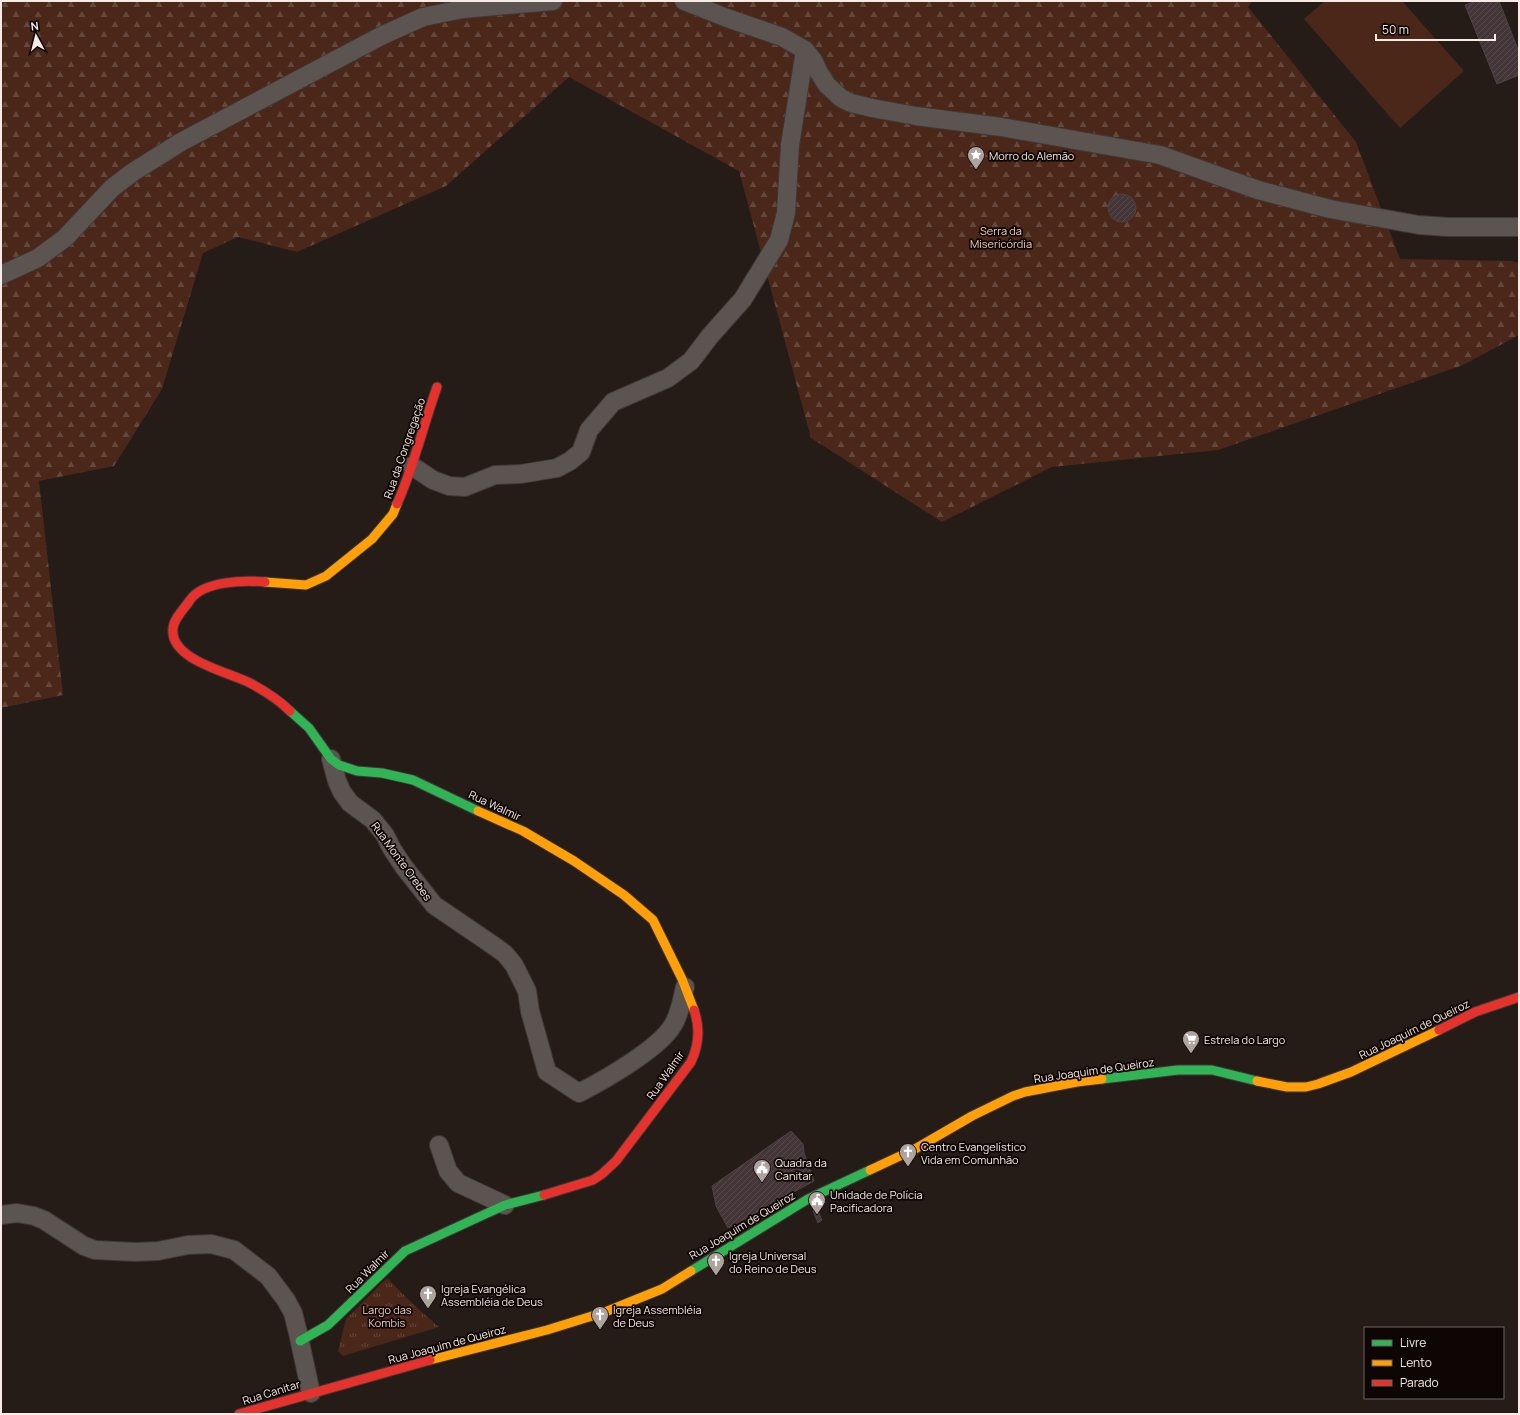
<svg xmlns="http://www.w3.org/2000/svg" width="1520" height="1415" viewBox="0 0 1520 1415" font-family="Manrope,sans-serif">
  <style>
    .grass { fill: url(#grass-tufts) }
    .forest { fill: url(#forest-firs) }
    .pitch { fill: #4a2718 }
    .building { fill: url(#building-hatch); stroke: #4b4343 }
    .lines { fill: none; stroke-linecap: round; stroke-linejoin: round }
    .street-casing { stroke: #403836; stroke-width: 20 }
    .fast-casing { stroke: #403836; stroke-width: 11 }
    .slow-casing { stroke: #403836; stroke-width: 11 }
    .jam-casing { stroke: #403836; stroke-width: 11 }
    .street { stroke: #5c5451; stroke-width: 18 }
    .fast { stroke: #30b455; stroke-width: 9 }
    .slow { stroke: #ff9f0a; stroke-width: 9 }
    .jam { stroke: #e5322d; stroke-width: 9 }
    .labels { text-anchor: middle; dominant-baseline: central; stroke-width: 3.5; stroke-linejoin: round; paint-order: stroke }
    .poi-label { font-size: 11px; fill: #f8ebe6; stroke: #0e0604; text-anchor: start }
    .park-label { font-size: 11px; fill: #f5cebe; stroke: #0e0604 }
    .street-label { font-size: 11px; fill: #f8ebe6; stroke: #0e0604 }
  </style>
  <defs>
    <pattern id="grass-tufts" width="24" height="20" patternUnits="userSpaceOnUse"><rect width="24" height="20" fill="#4a2718"/><path d="M3 7l-1-3M5 7V3M7 7l1-3M15 17l-1-3M17 17v-4M19 17l1-3" fill="none" stroke="#65463a"/></pattern>
    <pattern id="forest-firs" width="22" height="20" patternUnits="userSpaceOnUse"><rect width="22" height="20" fill="#4a2718"/><path d="M5 1l3.5 6h-7zM16 11l3.5 6h-7z" fill="#65463a"/></pattern>
    <pattern id="building-hatch" width="6" height="6" patternUnits="userSpaceOnUse"><rect width="6" height="6" fill="#443539"/><path d="M-1 1l2-2M0 6l6-6M5 7l2-2" fill="none" stroke="#56494c"/></pattern>
  </defs>
  <rect width="100%" height="100%" fill="#251c18"/>
  <path class="grass" d="M387,1278L414,1305L439,1327L343,1356L338,1351L346,1319Z"/>
  <path class="forest" d="M1,1H1252L1248,7L1356,142L1400,259L1511,261L1519,263V335L1463,365L1218,450L1052,467L942,522L811,438L739,171L569,77L446,186L297,252L238,237L203,253L162,389L114,466L39,481L63,695L1,708Z"/>
  <path class="pitch" d="M1325,1H1402L1464,71L1400,128L1304,19Z"/>
  <path class="building" d="M1476,1H1499L1519,52V75L1497,84L1465,5Z
    M1108 208a14 14 0 1 1 28 0a14 14 0 1 1-28 0Z
    M791,1131L803,1144L804,1153L814,1181L728,1228L716,1206L712,1186Z
    M817,1209L822,1220L818,1223L813,1211Z"/>
  <g class="lines">
    <defs>
      <path id="street" d="M684,1L727,18L782,37L805,50L813,60L818,71L827,85L841,98L851,103L872,108L916,116L1001,127L1160,155L1258,190L1330,209L1419,225L1448,227H1519
        M1,275L38,258L65,238L112,188L133,172L181,142L381,36L423,17L463,9L553,1
        M412,466L433,480L449,486L465,487L495,475L521,474L557,468L570,461L581,452L589,430L613,402L668,378L691,361L710,336L743,299L779,240L786,213L790,145L805,50
        M331,759L337,781L342,792L350,803L373,820L385,835L392,849L404,867L434,905L497,948L505,954L514,965L527,991L530,1011L547,1072L579,1093C604,1080 659,1049 673,1025C680,1014 682,999 685,987
        M439,1145L448,1171L458,1183L505,1205
        M1,1215L17,1213L34,1216L44,1220L84,1246L95,1250L135,1252L158,1251L188,1245L211,1244L234,1250L268,1276L286,1300L293,1313L298,1333L311,1393"/>
      <path id="fast" d="M290,711L309,728L331,759L339,765L357,771L382,773L413,780L478,811
        M1102,1079L1178,1070H1212L1257,1081
        M691,1271L808,1199L870,1170
        M300,1341L328,1325L405,1251L505,1205L544,1195"/>
      <path id="slow" d="M265,582L306,585L326,576L372,539L393,514L397,504
        M478,811L523,831L574,861L624,895L653,920L682,979L694,1010
        M1257,1081L1287,1087H1306L1318,1084L1351,1072L1439,1030
        M870,1170L915,1149L972,1116L1013,1096L1025,1092L1077,1082L1102,1079
        M430,1360L547,1330L605,1312L662,1289L691,1271"/>
      <path id="jam" d="M397,504C414,466 423,426 437,387
        M265,582C244,580 203,581 190,600C185,608 174,618 173,628C169,660 229,672 250,683C263,690 279,700 290,711
        M1439,1030L1475,1012L1519,997
        M544,1195L593,1180L602,1174L616,1161L691,1062C699,1045 700,1027 694,1010
        M239,1414L430,1360"/>
    </defs>
    <use href="#street" class="street-casing"/>
    <use href="#fast" class="fast-casing"/>
    <use href="#slow" class="slow-casing"/>
    <use href="#jam" class="jam-casing"/>
    <use href="#street" class="street"/>
    <use href="#fast" class="fast"/>
    <use href="#slow" class="slow"/>
    <use href="#jam" class="jam"/>
  </g>
  <defs>
    <symbol id="sight-pin" viewBox="-11 -11 22 30"><path d="M0 17L-7.5 6A9.5 9.5 0 1 1 7.5 6Z" fill="#aea39e" stroke="#0e0604"/><path d="M0-6L1.8-2.2L6-1.7L2.9 1.2L3.7 5.4L0 3.3L-3.7 5.4L-2.9 1.2L-6-1.7L-1.8-2.2Z" fill="#fff"/></symbol>
    <symbol id="supermarket-pin" viewBox="-11 -11 22 30"><path d="M0 17L-7.5 6A9.5 9.5 0 1 1 7.5 6Z" fill="#aea39e" stroke="#0e0604"/><path d="M-6-5.5h2.5l.6 2H6L4.5 2H-2.5L-4.4-4H-6ZM-1.5 3.2a1.3 1.3 0 1 0 .1 0ZM3 3.2a1.3 1.3 0 1 0 .1 0Z" fill="#fff"/></symbol>
    <symbol id="church-pin" viewBox="-11 -11 22 30"><path d="M0 17L-7.5 6A9.5 9.5 0 1 1 7.5 6Z" fill="#aea39e" stroke="#0e0604"/><path d="M-1.2-6h2.4v3.5h3.3v2.4h-3.3V6h-2.4V-.1h-3.3v-2.4h3.3Z" fill="#fff"/></symbol>
    <symbol id="civic-pin" viewBox="-11 -11 22 30"><path d="M0 17L-7.5 6A9.5 9.5 0 1 1 7.5 6Z" fill="#aea39e" stroke="#0e0604"/><path d="M-.6-6.5H3V-4.5H.6V-3L4-1V1h2V6H-6V1h2V-1L-.6-3ZM-1.2 2.5V6h2.4V2.5Z" fill="#fff"/></symbol>
  </defs>
  <g fill-rule="evenodd">
    <use href="#sight-pin" x="966" y="145" width="20" height="27"/>
    <use href="#supermarket-pin" x="1181" y="1029" width="20" height="27"/>
    <use href="#church-pin" x="898" y="1142" width="20" height="27"/>
    <use href="#civic-pin" x="752" y="1158" width="20" height="27"/>
    <use href="#civic-pin" x="807" y="1190" width="20" height="27"/>
    <use href="#church-pin" x="706" y="1251" width="20" height="27"/>
    <use href="#church-pin" x="418" y="1284" width="20" height="27"/>
    <use href="#church-pin" x="590" y="1305" width="20" height="27"/>
  </g>
  <g class="labels">
    <g class="poi-label">
      <text x="989" y="155">Morro do Alemão</text>
      <text x="1204" y="1039">Estrela do Largo</text>
      <text x="921" y="1146">Centro Evangelístico<tspan x="921" dy="13">Vida em Comunhão</tspan></text>
      <text x="775" y="1162">Quadra da<tspan x="775" dy="13">Canitar</tspan></text>
      <text x="830" y="1194">Unidade de Polícia<tspan x="830" dy="13">Pacificadora</tspan></text>
      <text x="729" y="1255">Igreja Universal<tspan x="729" dy="13">do Reino de Deus</tspan></text>
      <text x="441" y="1288">Igreja Evangélica<tspan x="441" dy="13">Assembléia de Deus</tspan></text>
      <text x="613" y="1309">Igreja Assembléia<tspan x="613" dy="13">de Deus</tspan></text>
    </g>
    <g class="park-label">
      <text x="1001" y="230">Serra da<tspan x="1001" dy="13">Misericórdia</tspan></text>
      <text x="387" y="1309">Largo das<tspan x="387" dy="13">Kombis</tspan></text>
    </g>
    <g class="street-label">
      <text transform="translate(404 448) rotate(-71)">Rua da Congregação</text>
      <text transform="translate(495 805) rotate(25)">Rua Walmir</text>
      <text transform="translate(402 861) rotate(54)">Rua Monte Orebes</text>
      <text transform="translate(1414 1029) rotate(-26)">Rua Joaquim de Queiroz</text>
      <text transform="translate(1094 1070) rotate(-8)">Rua Joaquim de Queiroz</text>
      <text transform="translate(665 1075) rotate(-55)">Rua Walmir</text>
      <text transform="translate(742 1225) rotate(-31)">Rua Joaquim de Queiroz</text>
      <text transform="translate(367 1271) rotate(-45)">Rua Walmir</text>
      <text transform="translate(447 1344) rotate(-15)">Rua Joaquim de Queiroz</text>
      <text transform="translate(271 1392) rotate(-17)">Rua Canitar</text>
    </g>
  </g>
  <rect width="1520" height="1415" fill="none" stroke="#f8ebe6" stroke-width="4"/>
  <rect x="1364" y="1327" width="140" height="72" fill="#0e0604" stroke="#6c625e"/>
  <rect x="1372" y="1340" width="20" height="6" fill="#30b455" stroke="#6c625e"/>
  <text x="1400" y="1347" font-size="12" fill="#f8ebe6">Livre</text>
  <rect x="1372" y="1360" width="20" height="6" fill="#ff9f0a" stroke="#6c625e"/>
  <text x="1400" y="1367" font-size="12" fill="#f8ebe6">Lento</text>
  <rect x="1372" y="1380" width="20" height="6" fill="#e5322d" stroke="#6c625e"/>
  <text x="1400" y="1387" font-size="12" fill="#f8ebe6">Parado</text>
  <g transform="translate(36 36) rotate(353)" stroke="#0e0604" stroke-width="3" paint-order="stroke">
  <path d="M0-3L7 15L0 10L-7 15Z" fill="#f8ebe6"/>
  <text y="-6" font-size="11" font-weight="bold" text-anchor="middle" fill="#f8ebe6">N</text>
  </g>
  <path d="M1376 34v6h119v-6" fill="none" stroke="#f8ebe6" stroke-width="2"/>
  <text x="1382" y="34" font-size="12" fill="#f8ebe6" stroke="#0e0604" stroke-width="3" paint-order="stroke">50 m</text>
</svg>
